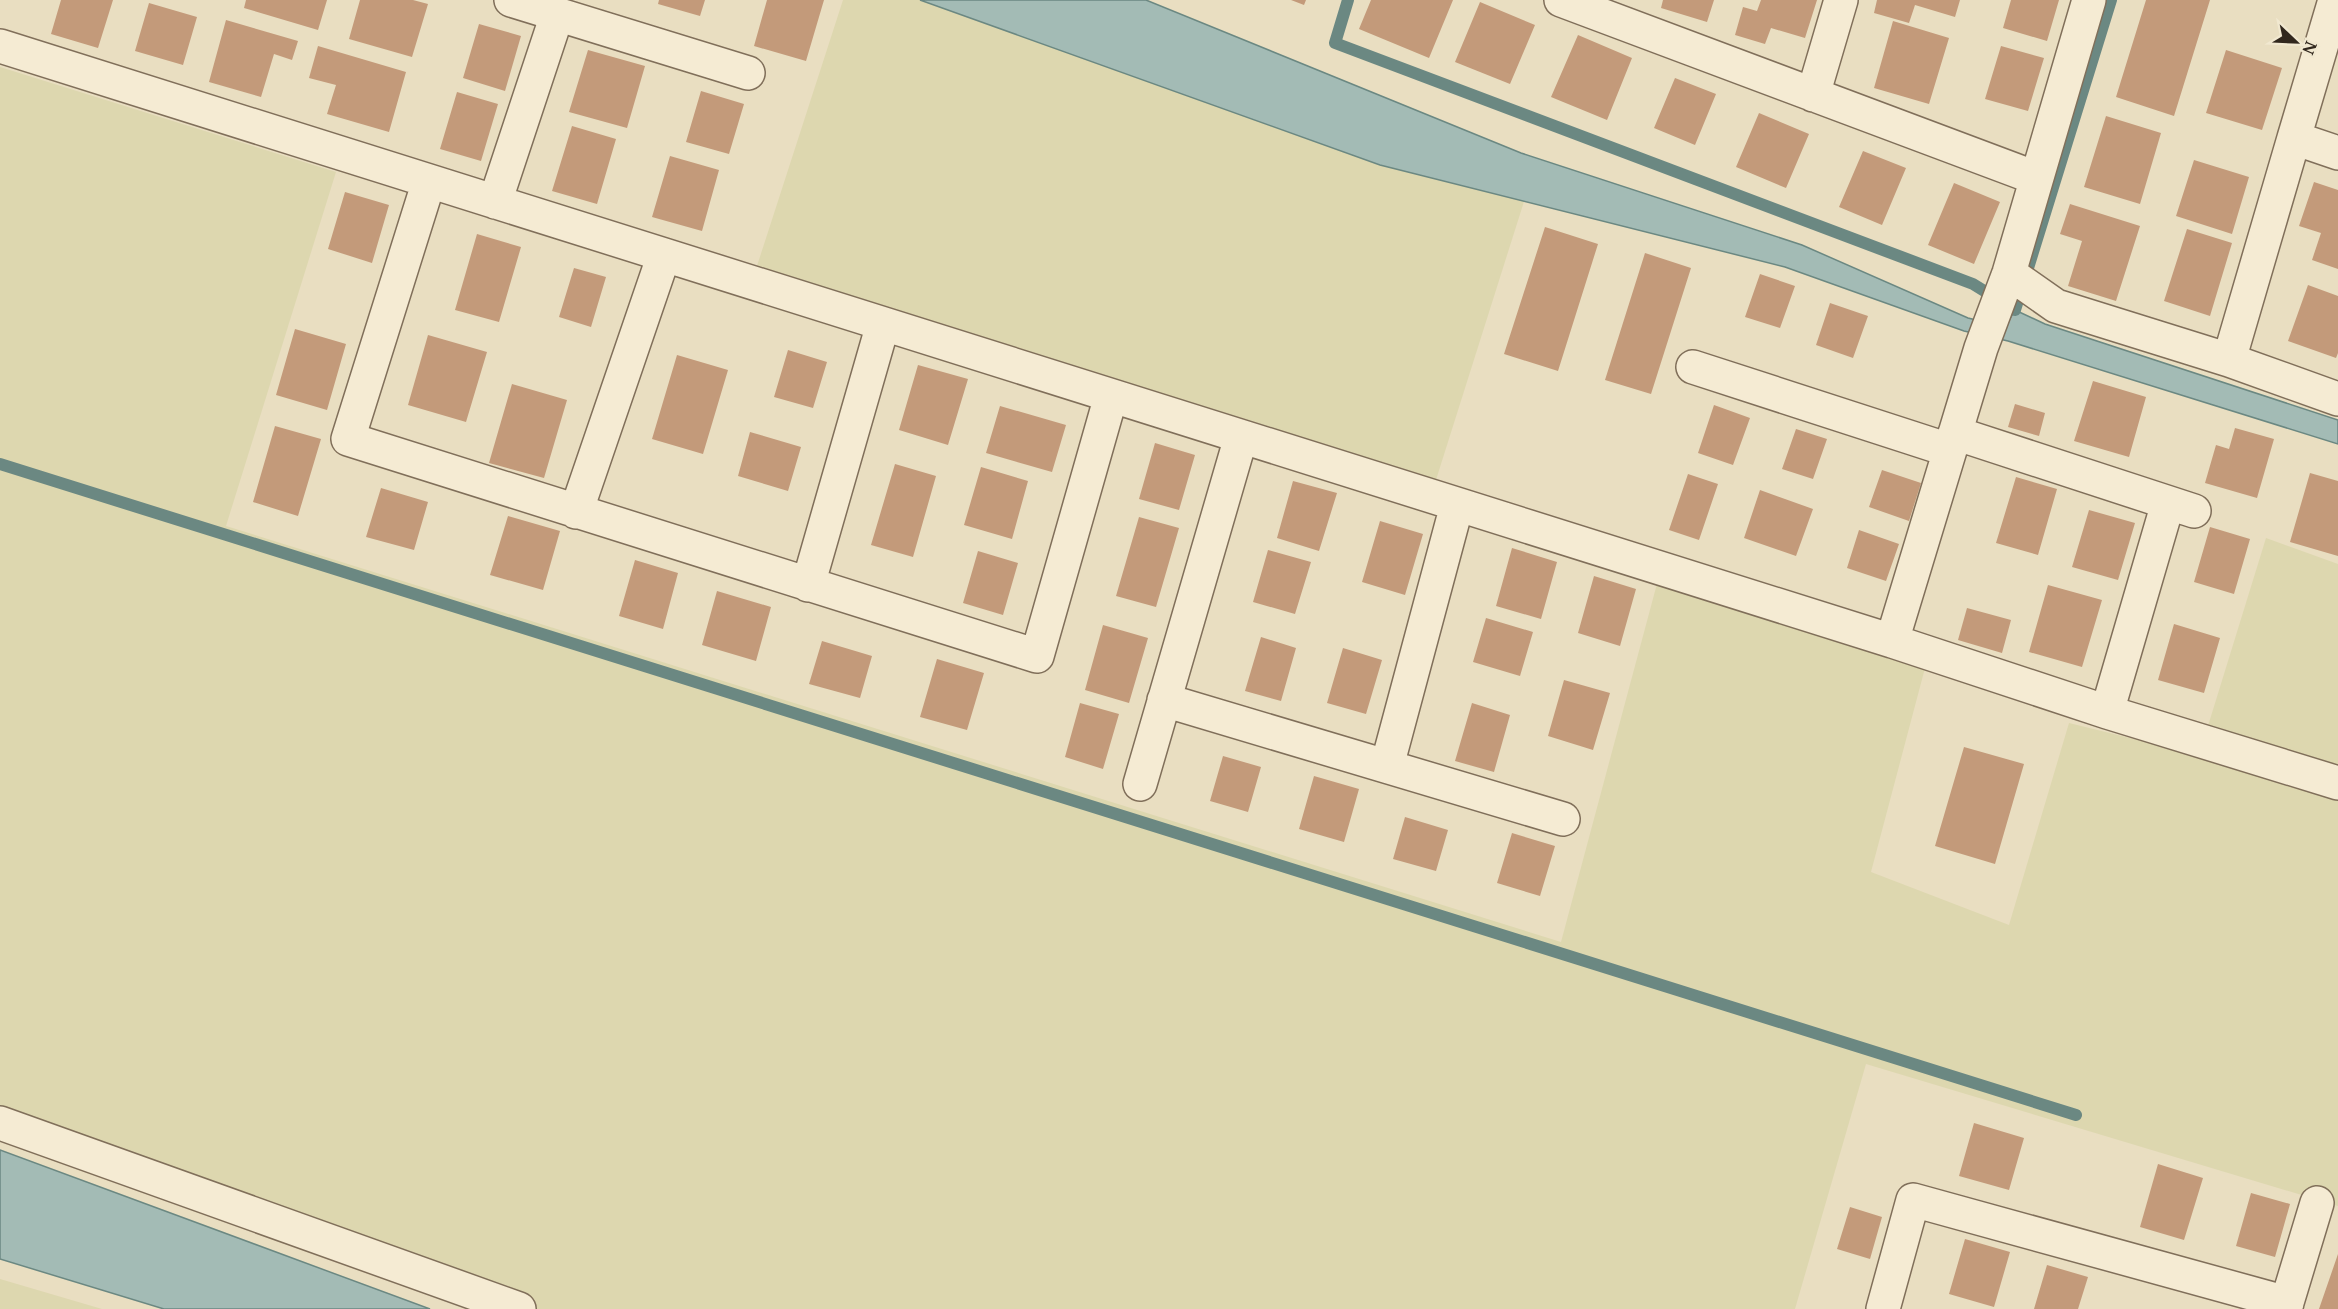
<svg xmlns="http://www.w3.org/2000/svg" width="2338" height="1309" viewBox="0 0 2338 1309" font-family="'Noto Serif',serif">
  <style>
    .farmland { fill: #ddd7af }
    .water { fill: #a3bbb5; stroke: #6b8882; stroke-width: 1.5 }
    .lines { fill: none; stroke-linecap: round; stroke-linejoin: round }
    .stream { stroke: #6b8882; stroke-width: 12 }
    .building { fill: #c39a7a }
    .street-casing { stroke: #806f5a; stroke-width: 36 }
    .street { stroke: #f5ebd3; stroke-width: 33 }
  </style>
  <rect width="100%" height="100%" fill="#e9dec1"/>
  <path class="farmland" d="M843,0H973L1533,173L1435,483L756,269Z
    M0,67L336,172L226,526L1561,942L1658,580L1925,668L1871,872L2009,925L2069,723L2199,755L2266,538L2338,564V1206L1866,1064L1795,1309H480L0,1135Z
    M0,1279L102,1309H0Z"/>
  <path class="water" d="M920,0H1146L1521,153L1802,245L1968,318L2005,327L2015,310L2045,324L2338,420V444L2008,341L1964,331L1785,267L1380,165Z
    M0,1150L430,1309H164L0,1259Z"/>
  <g class="lines">
    <path class="stream" d="M1348,0L1335,43L1973,284L2015,310L2111,0
      M0,464L2076,1115"/>
  </g>
  <path class="building" d="M61,0H113L98,48L51,34Z
    M246,0H327L318,30L244,8Z
    M360,0H413L428,4L412,57L349,39Z
    M659,0H705L700,16L658,4Z
    M767,0H824L806,61L754,46Z
    M1291,0H1306L1304,5Z
    M1371,0H1453L1429,58L1359,29Z
    M1663,0H1714L1707,22L1661,8Z
    M1761,0H1817L1805,38L1771,28L1765,44L1735,35L1743,7L1757,11Z
    M1877,0H1960L1955,17L1915,5L1909,23L1874,13Z
    M2011,0H2059L2047,41L2003,28Z
    M2146,0H2210L2174,116L2116,97Z
    M1480,2L1535,25L1510,84L1455,62Z
    M149,3L197,17L183,65L135,51Z
    M226,20L298,41L292,60L274,54L261,97L209,82Z
    M1893,21L1949,38L1929,104L1874,88Z
    M479,24L521,36L505,91L463,78Z
    M1578,35L1632,58L1607,120L1551,97Z
    M318,46L406,72L389,132L327,114L336,85L309,78Z
    M2001,46L2044,58L2028,111L1985,99Z
    M588,50L645,66L627,128L569,112Z
    M2226,50L2282,68L2262,130L2206,113Z
    M1675,78L1716,94L1695,145L1654,128Z
    M701,91L744,104L729,154L686,142Z
    M457,92L498,104L481,161L440,149Z
    M1759,113L1809,134L1786,188L1736,167Z
    M2106,116L2161,133L2140,204L2084,187Z
    M572,126L616,139L597,204L552,191Z
    M1863,151L1906,168L1882,225L1839,207Z
    M670,156L719,170L702,231L652,217Z
    M2194,160L2249,177L2232,234L2176,216Z
    M2314,182L2338,190V269L2312,260L2321,233L2299,226Z
    M1954,183L2000,202L1974,264L1928,245Z
    M345,192L389,205L372,263L328,249Z
    M2070,204L2140,226L2116,301L2068,286L2082,241L2060,234Z
    M1545,227L1598,244L1558,371L1504,354Z
    M2187,229L2232,243L2210,316L2164,301Z
    M477,234L521,247L499,322L455,310Z
    M1645,253L1691,268L1651,394L1605,380Z
    M574,268L606,277L591,327L559,317Z
    M1760,274L1795,286L1780,328L1745,317Z
    M2308,285L2338,296V353L2336,358L2288,341Z
    M1830,303L1868,316L1853,358L1816,345Z
    M295,329L346,344L327,410L276,395Z
    M428,335L487,352L466,422L408,405Z
    M788,350L827,362L813,408L774,397Z
    M677,355L728,370L703,454L652,439Z
    M918,365L968,379L948,445L899,430Z
    M2093,381L2146,397L2129,457L2074,441Z
    M512,384L567,400L544,478L489,463Z
    M2015,404L2045,413L2039,436L2008,427Z
    M1714,405L1750,418L1733,465L1698,453Z
    M1000,406L1066,425L1052,472L986,453Z
    M275,426L321,439L298,516L253,502Z
    M2235,428L2274,439L2257,498L2205,483L2216,445L2229,449Z
    M1796,429L1827,439L1813,479L1782,469Z
    M750,432L801,447L788,491L738,476Z
    M1155,443L1195,455L1179,510L1139,499Z
    M895,464L936,476L913,557L871,545Z
    M981,467L1028,481L1012,539L964,525Z
    M1882,470L1921,483L1909,521L1869,507Z
    M2310,473L2338,481V556L2290,542Z
    M1688,474L1718,484L1699,540L1669,530Z
    M2016,477L2057,489L2038,555L1996,543Z
    M1293,481L1337,493L1319,551L1277,538Z
    M381,488L428,502L414,550L366,537Z
    M1760,490L1813,509L1796,556L1744,538Z
    M2089,510L2135,523L2118,580L2072,567Z
    M508,516L560,531L543,590L490,575Z
    M1139,517L1179,528L1156,607L1116,596Z
    M1380,521L1423,534L1405,595L1362,582Z
    M2210,527L2250,539L2234,594L2194,582Z
    M1859,530L1899,544L1886,581L1847,568Z
    M1512,548L1557,562L1541,619L1496,606Z
    M1268,550L1311,562L1295,614L1253,602Z
    M978,551L1018,563L1003,615L963,603Z
    M635,560L678,573L663,629L619,616Z
    M1594,576L1636,589L1620,646L1578,633Z
    M2048,585L2102,600L2082,667L2029,652Z
    M717,591L771,607L756,661L702,645Z
    M1967,608L2011,620L2002,653L1958,640Z
    M1486,618L1533,632L1520,676L1473,662Z
    M2174,624L2220,638L2204,693L2158,680Z
    M1103,625L1148,638L1129,703L1085,690Z
    M1261,637L1296,648L1281,701L1245,691Z
    M822,641L872,656L860,698L809,684Z
    M1343,648L1382,660L1366,714L1327,703Z
    M937,659L984,673L967,730L920,717Z
    M1564,680L1610,693L1593,750L1548,736Z
    M1080,703L1119,714L1103,769L1065,757Z
    M1472,703L1510,715L1494,772L1455,761Z
    M1964,747L2024,764L1995,864L1935,846Z
    M1223,756L1261,767L1248,812L1210,801Z
    M1314,776L1359,789L1344,842L1299,829Z
    M1405,817L1448,830L1436,871L1393,859Z
    M1512,833L1555,846L1540,896L1497,883Z
    M1974,1123L2024,1138L2009,1190L1959,1176Z
    M2158,1164L2203,1178L2184,1240L2140,1227Z
    M2251,1193L2290,1204L2275,1257L2236,1246Z
    M1850,1207L1882,1217L1870,1259L1837,1249Z
    M1965,1239L2010,1252L1994,1307L1949,1294Z
    M2338,1254V1309H2319Z
    M2047,1265L2088,1277L2078,1309H2034Z"/>
  <g class="lines">
    <defs>
      <path id="street" d="M511,0L748,73
        M1561,0L2036,178
        M2335,0L2294,138L2338,153
        M0,46L1892,641L1981,348L2009,273L2089,0
        M1813,95L1841,0
        M429,181L348,439L1037,656L1111,396
        M495,202L557,15
        M2009,273L2056,306L2229,360L2338,399
        M2229,360L2294,138
        M1693,367L1949,450
        M1955,433L2194,511
        M576,512L664,255
        M808,585L883,324
        M1892,641L2107,712L2338,783
        M1164,700L1563,819
        M2107,712L2168,503
        M1387,766L1457,505
        M1140,784L1241,437
        M0,1123L519,1309
        M1883,1309L1913,1200L2287,1303
        M2285,1309L2317,1203"/>
    </defs>
    <use href="#street" class="street-casing"/>
    <use href="#street" class="street"/>
  </g>
  <g transform="translate(2296 42) rotate(113)" stroke="#f1e8d0" stroke-width="4.5" paint-order="stroke">
  <path d="M0-4.5L10 22L0 15L-10 22Z" fill="#31271d"/>
  <text y="-9" font-size="16" font-weight="bold" text-anchor="middle" fill="#31271d">N</text>
  </g>
</svg>
